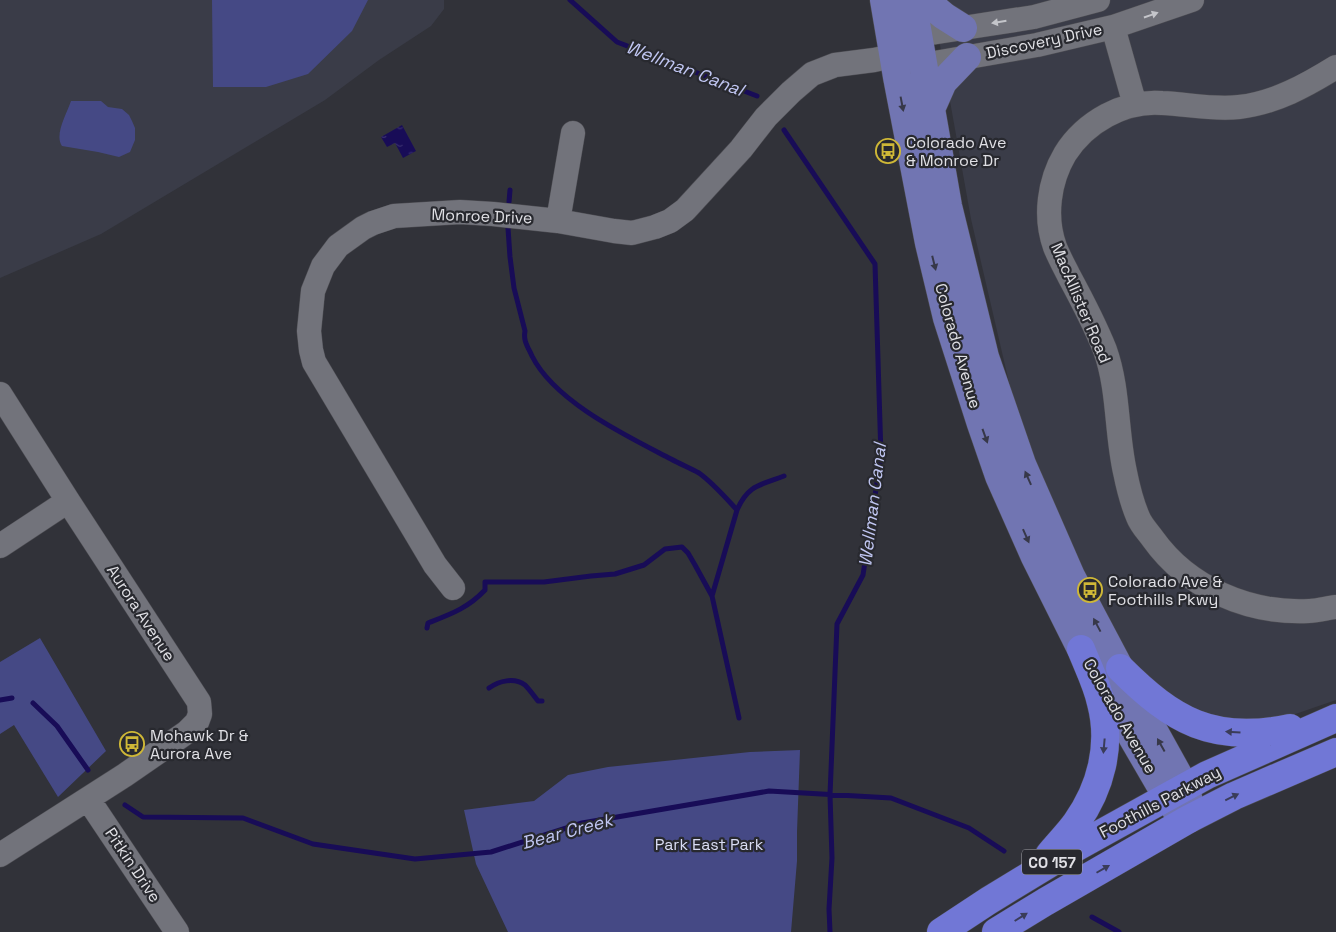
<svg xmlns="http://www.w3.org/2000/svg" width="1336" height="932" viewBox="0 0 1336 932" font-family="'Space Grotesk',sans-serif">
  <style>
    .built { fill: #3a3c48 }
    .park { fill: #454985 }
    .water { fill: url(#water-ripples) }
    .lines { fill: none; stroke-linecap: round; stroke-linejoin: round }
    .stream { stroke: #180c57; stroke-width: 5 }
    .minor-casing { stroke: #4d4d53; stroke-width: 25 }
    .major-casing { stroke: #4d4d53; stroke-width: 29 }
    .highway-casing { stroke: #4d4d53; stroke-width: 29 }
    .minor { stroke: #72737b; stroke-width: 24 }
    .major { stroke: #7175b2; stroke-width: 28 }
    .highway { stroke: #7177d6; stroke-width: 28 }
    .oneway { fill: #c4c5ca }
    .oneway2 { fill: #373849 }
    .oneway3 { fill: #3a3c59 }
    .labels { text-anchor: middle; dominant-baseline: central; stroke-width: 4.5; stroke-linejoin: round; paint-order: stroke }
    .shield { fill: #28292f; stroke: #a9a9ae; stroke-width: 1 }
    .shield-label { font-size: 15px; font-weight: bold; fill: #e0e0e5 }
    .street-label { font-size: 16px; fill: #e0e0e5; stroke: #28292f }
    .poi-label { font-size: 16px; fill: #e0e0e5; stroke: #28292f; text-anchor: start }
    .park-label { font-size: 16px; fill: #daddf4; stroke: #28292f }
    .water-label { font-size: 18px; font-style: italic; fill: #c0c6f2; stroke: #28292f }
  </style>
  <defs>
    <pattern id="water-ripples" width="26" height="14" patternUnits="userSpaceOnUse" patternTransform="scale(1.25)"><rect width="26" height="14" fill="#180c57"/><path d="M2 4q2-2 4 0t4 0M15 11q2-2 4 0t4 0" fill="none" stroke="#392f6f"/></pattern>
  </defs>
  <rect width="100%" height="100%" fill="#313239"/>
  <path class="built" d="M0,0H444V9L431,26L379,60L325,100L101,234L0,278Z
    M932,0H1336V700L1278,720L1260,724L1185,712L1134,666L1075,554L1018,421L971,219Z"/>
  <path class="park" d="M212,0H368L352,31L308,74L266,87H213Z
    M71,101H101L108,107L122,109L129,115L132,121L135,128V140L130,152L119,157L98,152L62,146C54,135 67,113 71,101Z
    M40,638L106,751L58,797L14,725L0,734V662Z
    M800,750L797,832V861L791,932H508L476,864L464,810L534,801L568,775L608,767L750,752Z"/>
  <path class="water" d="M402,125L416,151L403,158L395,143L387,147L381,137Z"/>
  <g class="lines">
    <path class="stream" d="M570,0L617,42L757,96
      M784,130L875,264L881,456L863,575L837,624L830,795L832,858L829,909L830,932
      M509,202L510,190
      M508,228L510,257L514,288L525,331C523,341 528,347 532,356C555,402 627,436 671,459C680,464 690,468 699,473C713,483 725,497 737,510
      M712,596L737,510C748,485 760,485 784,476
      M427,628L428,623C451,614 468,608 485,590V582H544L591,576L615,574L644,565L665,549L682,547L688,553L695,565L712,596L739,718
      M489,688C499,681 514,677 525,685C530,690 534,696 538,701H542
      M0,700L12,698
      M33,703L57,726L88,770
      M125,805L143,817L243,818L313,844L415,859L491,852L582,823L769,791L891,798L969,828L1004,851
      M1092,917L1119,932"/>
    <defs>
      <path id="minor" d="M1113,27L1135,105
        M907,60L923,65L1037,45L1113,27L1192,0
        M1336,67C1307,85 1275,103 1239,107C1212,110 1188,104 1162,103C1124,100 1085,122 1065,154C1049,181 1044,217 1055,247C1059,257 1064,266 1069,276C1082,300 1095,325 1105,350C1119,389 1116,432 1125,472C1128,487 1132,503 1138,517C1141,525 1148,532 1153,539C1188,588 1249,614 1309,611C1318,611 1327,608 1336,607
        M558,221L573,133
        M0,394L68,501L199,702L200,714L197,722L187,732L125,775L0,855
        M0,546L68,501
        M453,588L435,565L314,362L311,350L309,331L313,291L323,266L338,246L363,228L373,223L394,216L460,212L493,214L558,221L614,231L632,233L655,227L670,221L685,210L741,149L766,117L791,92L812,74L835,65L874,60L893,56L918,35L1034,17L1098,0
        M88,799L177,932"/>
      <path id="major" d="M884,0L897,77L929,243L947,318L981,424L999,476L1035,557L1081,649L1167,797L1177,811L1189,819C1191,808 1189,798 1185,787L1134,695L1071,576L1022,464L985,357L948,206L912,0
        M925,0L944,16L963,28
        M931,109L943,82L967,57"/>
      <path id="highway" d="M1120,668C1173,721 1213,744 1290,728
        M1049,855C1058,844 1068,834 1076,823C1101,788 1112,745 1101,703C1097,684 1088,667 1081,649
        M941,932L988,901L1075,848L1167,797L1207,775L1336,718
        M996,932L1045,902L1189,819L1234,796L1336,752"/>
    </defs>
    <use href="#minor" class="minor-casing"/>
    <use href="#major" class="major-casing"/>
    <use href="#highway" class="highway-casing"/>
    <use href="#minor" class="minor"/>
    <use href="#major" class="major"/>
    <use href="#highway" class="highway"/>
  </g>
  <defs><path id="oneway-solid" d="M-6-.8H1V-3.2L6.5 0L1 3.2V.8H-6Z" transform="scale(1.25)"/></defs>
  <g class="oneway">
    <use href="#oneway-solid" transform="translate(1151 15) rotate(-19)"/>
    <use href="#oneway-solid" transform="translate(999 22) rotate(171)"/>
  </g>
  <g class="oneway2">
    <use href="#oneway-solid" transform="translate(902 104) rotate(79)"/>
    <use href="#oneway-solid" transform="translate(934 263) rotate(76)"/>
    <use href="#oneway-solid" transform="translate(985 436) rotate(70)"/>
    <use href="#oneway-solid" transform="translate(1028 478) rotate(-114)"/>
    <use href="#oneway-solid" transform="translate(1026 536) rotate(66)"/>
    <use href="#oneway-solid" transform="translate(1097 625) rotate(-118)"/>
    <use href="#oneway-solid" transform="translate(1161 745) rotate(-119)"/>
  </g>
  <g class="oneway3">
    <use href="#oneway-solid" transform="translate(1233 732) rotate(-176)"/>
    <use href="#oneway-solid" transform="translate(1104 746) rotate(95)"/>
    <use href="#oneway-solid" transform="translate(1232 797) rotate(-26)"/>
    <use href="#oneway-solid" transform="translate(1103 869) rotate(-30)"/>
    <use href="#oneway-solid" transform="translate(1021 917) rotate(-32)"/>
  </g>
  <defs>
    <symbol id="bus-ring" viewBox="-11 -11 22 22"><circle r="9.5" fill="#28292f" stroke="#cfb837" stroke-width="1.5"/><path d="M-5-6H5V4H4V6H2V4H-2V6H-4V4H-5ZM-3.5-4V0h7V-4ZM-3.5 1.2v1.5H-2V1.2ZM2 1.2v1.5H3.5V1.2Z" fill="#cfb837"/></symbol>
  </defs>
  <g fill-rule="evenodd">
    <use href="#bus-ring" x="874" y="137" width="28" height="28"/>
    <use href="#bus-ring" x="1076" y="576" width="28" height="28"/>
    <use href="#bus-ring" x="118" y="730" width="28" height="28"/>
  </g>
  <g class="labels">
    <rect class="shield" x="1022" y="849.5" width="60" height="25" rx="4"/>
    <g class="shield-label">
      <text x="1052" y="862">CO 157</text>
    </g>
    <g class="street-label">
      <text transform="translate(1044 41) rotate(-12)">Discovery Drive</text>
      <text transform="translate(482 216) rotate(2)">Monroe Drive</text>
      <text transform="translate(1081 303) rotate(67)">MacAllister Road</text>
      <text transform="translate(958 346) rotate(74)">Colorado Avenue</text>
      <text transform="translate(141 613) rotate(57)">Aurora Avenue</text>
      <text transform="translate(1120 716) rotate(60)">Colorado Avenue</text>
      <text transform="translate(1160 802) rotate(-28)">Foothills Parkway</text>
      <text transform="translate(133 865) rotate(56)">Pitkin Drive</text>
    </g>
    <g class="poi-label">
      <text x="906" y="142">Colorado Ave<tspan x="906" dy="18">&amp; Monroe Dr</tspan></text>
      <text x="1108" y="581">Colorado Ave &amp;<tspan x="1108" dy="18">Foothills Pkwy</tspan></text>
      <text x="150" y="735">Mohawk Dr &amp;<tspan x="150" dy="18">Aurora Ave</tspan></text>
    </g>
    <g class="park-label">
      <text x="709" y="844">Park East Park</text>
    </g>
    <g class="water-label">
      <text transform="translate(685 68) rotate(21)">Wellman Canal</text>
      <text transform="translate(872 505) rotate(-83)">Wellman Canal</text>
      <text transform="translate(567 831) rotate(-15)">Bear Creek</text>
    </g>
  </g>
</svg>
